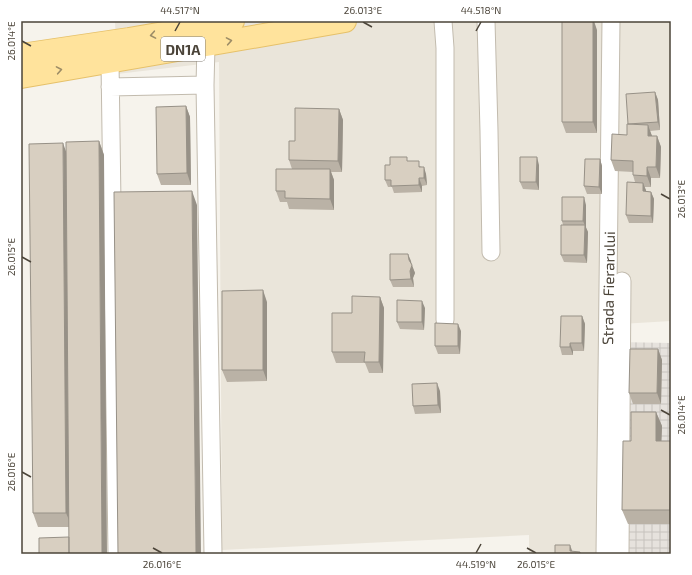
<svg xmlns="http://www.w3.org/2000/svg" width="692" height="575" viewBox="0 0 692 575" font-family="'Exo 2',sans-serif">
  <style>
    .residential { fill: #eae5da }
    .industrial { fill: url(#industrial-grid) }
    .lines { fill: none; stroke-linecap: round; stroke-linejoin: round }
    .minor-casing { stroke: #c2bbae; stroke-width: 19 }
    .major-casing { stroke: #e6c16a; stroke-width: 24 }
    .minor { stroke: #fff; stroke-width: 17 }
    .major { stroke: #ffe39c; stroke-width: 22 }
    .wall { fill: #bab2a6 }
    .shaded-wall { fill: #979187 }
    .building { fill: #d8cfc1; stroke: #979187 }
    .oneway { stroke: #9c8c66 }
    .ticks { fill: none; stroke: #4b4439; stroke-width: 1.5 }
    .labels { text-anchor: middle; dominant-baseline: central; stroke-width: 3.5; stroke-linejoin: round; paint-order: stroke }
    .shield { fill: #fff; stroke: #817c74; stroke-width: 1 }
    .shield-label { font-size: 14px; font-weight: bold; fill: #4b4439 }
    .street-label { font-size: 15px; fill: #4b4439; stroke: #fff }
    .neatline { fill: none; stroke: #4b4439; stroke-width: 1.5 }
    .ticks-label { font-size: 10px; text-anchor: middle; fill: #4b4439 }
  </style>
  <defs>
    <pattern id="industrial-grid" width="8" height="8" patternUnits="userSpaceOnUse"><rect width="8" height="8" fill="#e6e2dd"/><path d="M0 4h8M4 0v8" fill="none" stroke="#c7c3be"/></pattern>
  </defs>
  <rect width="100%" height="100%" fill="#f6f3ec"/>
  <path class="residential" d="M115,21H671V321L604,325L600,554H529V535L222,550L219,62L117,74Z"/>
  <path class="industrial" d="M616,342L671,343V554H610Z"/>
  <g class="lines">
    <defs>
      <path id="minor" d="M443,21L445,48V320
        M486,21L489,131L491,252
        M206,45L205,85L213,554
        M110,62L117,554
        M110,87L205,85
        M605,554L611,21
        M620,554L622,281"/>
      <path id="major" d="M21,55L129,39L233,21
        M21,77L345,21"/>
    </defs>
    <use href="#minor" class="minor-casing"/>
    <use href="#major" class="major-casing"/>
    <use href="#minor" class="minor"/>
    <use href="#major" class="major"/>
  </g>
  <path class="wall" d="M597,30V133H566L562,122Z
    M655,92L658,100L660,130L650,131L652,136H657L661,147L660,178H651V187H644L646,191L651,192L654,199L653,223H629L626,215L635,182L633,175V172L615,171L611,160Z
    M186,106L190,117L191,185H161L157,174Z
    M339,109L343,120L342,172H331L334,180V210L289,209L287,202H280L276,191L292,169L289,160Z
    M99,141L104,155L69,527H38L33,513L66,153Z
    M600,159L602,166V194H587L584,186Z
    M409,161L422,167L426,174L427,185L422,186V192L394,193L392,187H388L385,180L390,165Z
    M539,165V190L523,189L520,182Z
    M586,205V228L588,232L587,263L564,262L561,255L563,225L562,221Z
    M411,261V264L415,273L413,278L414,287H393L390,280Z
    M380,297L384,308L383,373H369L365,363H336L332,352L352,313Z
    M267,302V381L227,382L222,370Z
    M425,308L424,330L400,329L397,322Z
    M582,316L585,324L584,351H573V355H562L560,347Z
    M461,331L460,354H438L435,346Z
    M658,349L662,360L661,404H633L629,393Z
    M440,391L441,413L415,414L413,406Z
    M656,412L662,426L661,441H671V524H628L622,510L631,441Z"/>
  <path class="shaded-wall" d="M593,21H594L597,30V133L593,122Z
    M655,92L658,100L660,130L658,122Z
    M186,106L190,117L191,185L187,173Z
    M339,109L343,120L342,172L338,161Z
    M648,125L652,136V147L648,136Z
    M657,136L661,147L660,178L656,167Z
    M99,141L104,155L107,554H102Z
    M63,143L68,157L72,527L66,513Z
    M537,157L539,165V190L536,182Z
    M600,159L602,166V194L599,187Z
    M424,167L426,174L427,185L424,178Z
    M647,167L651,178V187L647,176Z
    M330,169L334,180V210L330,199Z
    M419,178L422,186V192L419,185Z
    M643,183L646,190V199L643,191Z
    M192,191L197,205L201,554H196Z
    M651,192L654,199L653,223L651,216Z
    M584,197L586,205V228L583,221Z
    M585,225L588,232L587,263L584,255Z
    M408,254L411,261L412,267V265L415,273L413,278L414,287L411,279Z
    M263,290L267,302V381L263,370Z
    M380,297L384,308L383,373L379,362Z
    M422,301L425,308L424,330L422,322Z
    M582,316L585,324L584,351L582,343Z
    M458,324L461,331L460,354L458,346Z
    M570,343L573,351V355L570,347Z
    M658,349L662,360L661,404L657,393Z
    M437,383L440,391L441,413L438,405Z
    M656,412L662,426L661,455L656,441Z
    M570,545L573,553L570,551Z"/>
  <path class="building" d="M562,21H593V122H562Z
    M655,92L658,122L628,124L626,94Z
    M186,106L187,173L157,174L156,107Z
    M295,108L339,109L338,161L289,160V141H295Z
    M627,124L648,125V136H657L656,167H647V176L633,175V161L611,160L612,134L627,135Z
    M99,141L102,554H69L66,142Z
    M63,143L66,513H33L29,144Z
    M390,157H407V161H419V167H424V178H419V185L391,186V180H385V165H390Z
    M520,157H537L536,182H520Z
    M585,159H600L599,187L584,186Z
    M276,169H330V199L285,198V191H276Z
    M627,182L643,183V191L651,192V216L626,215Z
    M192,191L196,554H118L114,192Z
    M562,197H584L583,221H562Z
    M561,225H585L584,255H561Z
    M390,254H408L409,260L412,265L410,271L411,279L390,280Z
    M263,290V370H222V291Z
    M352,296L380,297L379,362H364L365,352H332V313H352Z
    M397,300L422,301V322H397Z
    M561,316H582V343H570V347H560Z
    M435,323L458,324V346H435Z
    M630,349H658L657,393H629Z
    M437,383L438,405L413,406L412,384Z
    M631,412H656V441H671L670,510H622L623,441H631Z
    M69,537V554H39V538Z
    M555,545H570V551L580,552V554H555Z"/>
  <defs><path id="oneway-chevron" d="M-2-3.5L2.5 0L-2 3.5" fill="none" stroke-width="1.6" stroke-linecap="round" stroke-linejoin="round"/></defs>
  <g class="oneway">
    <use href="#oneway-chevron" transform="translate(153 35) rotate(170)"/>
    <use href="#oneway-chevron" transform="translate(229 41) rotate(-10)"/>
    <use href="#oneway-chevron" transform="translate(59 70) rotate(-10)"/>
  </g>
  <path class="ticks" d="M363,22L372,27M175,31L180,22M476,31L481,22M22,41L31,46M661,194L670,199M22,257L31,262M661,410L670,415M22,472L31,477M153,548L162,553M527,548L536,553M476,553L481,544"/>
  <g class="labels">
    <rect class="shield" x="161" y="37" width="44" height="24" rx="3"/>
    <g class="shield-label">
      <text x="183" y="49">DN1A</text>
    </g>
    <g class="street-label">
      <text transform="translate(608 288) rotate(-89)">Strada Fierarului</text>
    </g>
  </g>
  <rect width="692" height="575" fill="none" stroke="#ffffff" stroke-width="44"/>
  <rect x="22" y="22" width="648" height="531" class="neatline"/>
  <g class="ticks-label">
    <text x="180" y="14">44.517°N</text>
    <text x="363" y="14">26.013°E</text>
    <text x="481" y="14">44.518°N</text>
    <text transform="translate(11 41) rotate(-90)" y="4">26.014°E</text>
    <text transform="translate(681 199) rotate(-90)" y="4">26.013°E</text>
    <text transform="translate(11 257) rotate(-90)" y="4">26.015°E</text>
    <text transform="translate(681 415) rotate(-90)" y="4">26.014°E</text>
    <text transform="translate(11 472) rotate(-90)" y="4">26.016°E</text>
    <text x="162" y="568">26.016°E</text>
    <text x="476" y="568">44.519°N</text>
    <text x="536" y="568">26.015°E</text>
  </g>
</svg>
